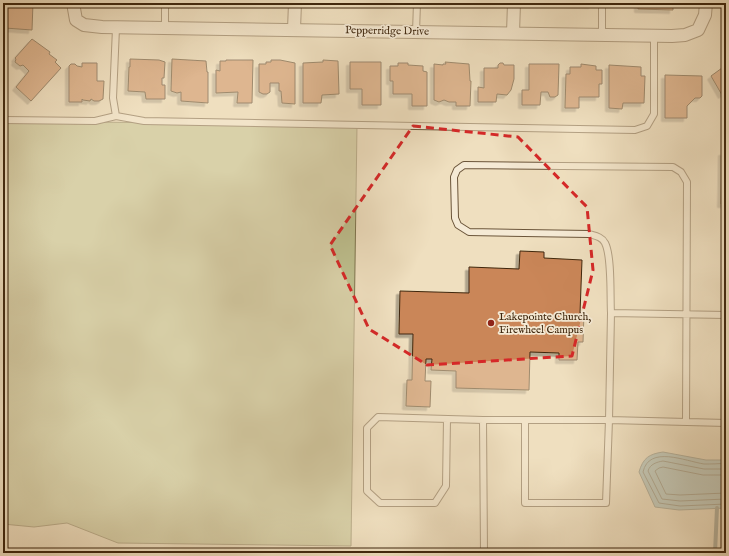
<svg xmlns="http://www.w3.org/2000/svg" width="729" height="556" viewBox="0 0 729 556" font-family="'IM FELL English',serif">
  <style>
    .green { fill: #bec08f; stroke: #7e744e }
    .water { fill: #9cbbba; stroke: #778075 }
    .lines { fill: none; stroke-linecap: round; stroke-linejoin: round }
    .shore { stroke: #6e7164; stroke-width: 1 }
    .stream { stroke: #778075; stroke-width: 4 }
    .building { fill: #ca8659; stroke: #3f270e; filter: url(#shadow) }
    .service-casing { stroke: #6b553a; stroke-width: 8 }
    .minor-casing { stroke: #6b553a; stroke-width: 14 }
    .service { stroke: #f5ead5; stroke-width: 6 }
    .minor { stroke: #f5ead5; stroke-width: 12 }
    .marked { fill: none; stroke: #d62828; stroke-width: 3; stroke-dasharray: 8 5; stroke-linejoin: round }
    .poi-dot { fill: #8f2418; stroke: #f5ead5; stroke-width: 1.5 }
    .labels { text-anchor: middle; dominant-baseline: central; stroke-width: 3.5; stroke-linejoin: round; paint-order: stroke }
    .street-label { font-size: 11px; fill: #3f270e; stroke: #f5ead5 }
    .poi-label { font-size: 11px; fill: #3f270e; stroke: #f5ead5; text-anchor: start }
  </style>
  <defs>
    <filter id="shadow"><feDropShadow dx="-3.5" dy="3.5" stdDeviation="0" flood-color="#0004"/></filter>
  </defs>
  <rect width="100%" height="100%" fill="#efdfbf"/>
  <filter id="stains"><feTurbulence type="fractalNoise" baseFrequency=".005" numOctaves="4"/><feColorMatrix values="0 0 0 0 .2 0 0 0 0 .09 0 0 0 0 .02 0 0 0 .5 -.17"/></filter>
  <radialGradient id="worn" r=".72"><stop offset=".6" stop-color="#630" stop-opacity="0"/><stop offset="1" stop-color="#630" stop-opacity=".3"/></radialGradient>
  <path class="green" d="M3,121L357,125L351,546L118,543L67,523L34,527L3,524Z"/>
  <path class="water" d="M663,452L706,460H726V508L679,510L655,507L639,472C643,458 649,454 663,452Z"/>
  <g class="lines">
    <path class="shore" d="M726,463C719,464 711,464 704,464C685,461 649,445 643,472L659,503L680,506L726,504
      M726,469H704L663,461C657,462 650,464 648,471L662,499L680,501L726,499
      M726,475H703L663,467L659,468L655,471L666,494L680,495L726,493"/>
    <path class="stream" d="M715,553L717,508"/>
  </g>
  <path class="building" d="M3,3H33L32,30L5,28V22H3Z
    M552,3H593L592,5Z
    M638,3H673V10L638,9Z
    M32,39L50,52L49,54L57,60L55,62L61,68L31,101L16,87L29,71L23,65L20,66L15,62L16,59L15,58Z
    M130,59L159,60L165,62L164,78H162V85H165V99H146L145,92L128,91L129,67H130Z
    M172,59L206,61L207,72H208V103L181,101V92L177,93L171,91Z
    M226,60H253L252,103H237L238,92L216,93V70L220,71V61H226Z
    M271,60H280L295,63V104L282,103L281,91H279V83H270V92L267,94H263L259,92V64H266V62H271Z
    M323,60L338,61L339,94L322,95L321,103H303V63L323,62Z
    M350,62H381V105H362V89H350Z
    M445,62L469,64L470,81H471L470,106H456V102H449L444,100L439,102L434,100V64L443,65V64H446Z
    M82,63H97V81H104L103,99L99,101H94L91,99L90,101L83,100L82,99V102H69V66L71,64H75L77,66L82,67Z
    M398,63H408V65L423,66V71L427,72V106H412V94H393V81H390V66H398Z
    M500,63H503L504,65H514V79L511,90L507,95L497,94L496,102H478V87L484,88V68H498V65Z
    M529,64H559L558,95L555,97H550L548,92H541L540,105H522V90H529Z
    M581,64L596,66V70H602V84H599V97H579V108H565L566,74H570V67H581Z
    M609,65L641,67V76H645L644,103H623L622,109L609,108Z
    M722,68L726,74V92L722,95L711,76Z
    M665,75L702,76V96L700,98H695L687,106V118H665Z
    M722,152H726V204H721Z
    M520,251L544,252V258L582,260L580,313H584L583,342H578L577,360H559V353L530,352L529,390L456,388V371L431,370L432,359H426L425,381H431L430,407L406,406L407,380H412L413,334H399L400,291L469,293V267L519,269Z"/>
  <g class="lines">
    <defs>
      <path id="service" d="M602,3V35
        M116,28L113,98L116,116L144,121L635,130L647,126L654,114V35
        M165,28V3
        M416,32L417,3
        M3,120L95,121L116,116
        M611,313C610,297 612,256 605,243C602,237 596,236 589,234L469,232L458,225L455,218L454,177L457,170L464,165L673,167L681,172L687,182L686,422
        M447,419L446,486L435,503H380L367,491V428L378,417L483,420
        M525,420V503H606L609,420L726,423
        M484,553L483,420H609L611,313L726,315"/>
      <path id="minor" d="M73,3L76,20L84,25L102,27L672,36L685,35L698,30L705,15L706,3
        M294,29L295,3
        M513,33L514,3"/>
    </defs>
    <use href="#service" class="service-casing"/>
    <use href="#minor" class="minor-casing"/>
    <use href="#service" class="service"/>
    <use href="#minor" class="minor"/>
  </g>
  <path d="M0 0H729V556H0ZM413,126L518,137L587,207L593,270L572,356L427,365L369,329L330,245Z" fill="#efdfbf" fill-opacity=".55" fill-rule="evenodd"/>
  <path class="marked" d="M413,126L518,137L587,207L593,270L572,356L427,365L369,329L330,245Z"/>
  <circle class="poi-dot" cx="491" cy="323" r="4"/>
  <g class="labels">
    <g class="street-label">
      <text transform="translate(387 31) rotate(1)">Pepperridge Drive</text>
    </g>
    <g class="poi-label">
      <text x="499" y="317">Lakepointe Church,<tspan x="499" dy="13">Firewheel Campus</tspan></text>
    </g>
  </g>
  <rect width="729" height="556" fill="none" stroke="#efdfbf" stroke-width="16"/>
  <rect x="4" y="4" width="721" height="548" fill="none" stroke="#3f270e" stroke-width="2"/>
  <rect x="8" y="8" width="713" height="540" fill="none" stroke="#3f270e"/>
  <rect width="100%" height="100%" filter="url(#stains)"/>
  <rect width="100%" height="100%" fill="url(#worn)"/>
</svg>
